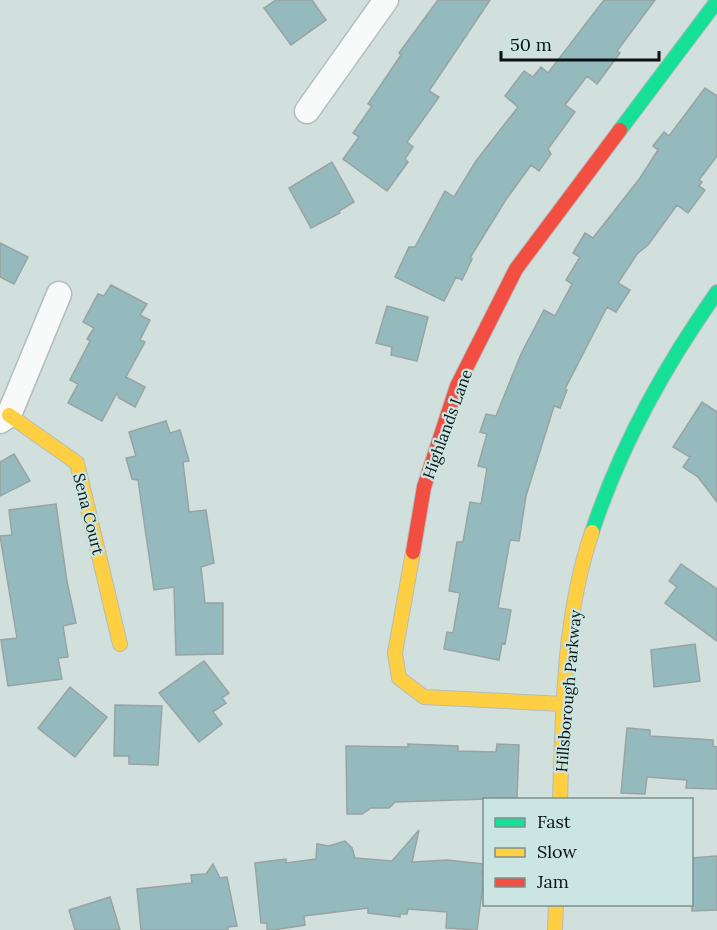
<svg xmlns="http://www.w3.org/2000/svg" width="717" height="930" viewBox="0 0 717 930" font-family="Lora,serif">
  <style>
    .building { fill: #95babe; stroke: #98a3a3; stroke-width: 1.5 }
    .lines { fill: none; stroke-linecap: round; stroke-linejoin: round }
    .street-casing { stroke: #b2bdbc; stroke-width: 27 }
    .fast-casing { stroke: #b2bdbc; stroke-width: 16 }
    .slow-casing { stroke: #b2bdbc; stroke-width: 16 }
    .jam-casing { stroke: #b2bdbc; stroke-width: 16 }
    .street { stroke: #f8fafa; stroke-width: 24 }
    .fast { stroke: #16e098; stroke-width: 14 }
    .slow { stroke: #ffcf43; stroke-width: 14 }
    .jam { stroke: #f24e42; stroke-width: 14 }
    .labels { text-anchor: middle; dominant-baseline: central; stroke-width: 4.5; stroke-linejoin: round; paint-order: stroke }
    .street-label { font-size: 16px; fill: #0a1312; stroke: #cbe5e2 }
  </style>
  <rect width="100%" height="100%" fill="#d1dfdd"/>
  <path class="building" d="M276,0H312L326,20L291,45L264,8Z
    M438,0H490L429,91L439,97L407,142L413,147L405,159L408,162L387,191L343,159L359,137L353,133L372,106L368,104L401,55L399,53Z
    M604,0H655L617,51L620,53L597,84L587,76L565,105L575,112L548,149L551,154L539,171L531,165L505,201L470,258L472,259L462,280L456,277L444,301L395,277L409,247H415L445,191L454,197L476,161L518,107L505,96L524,71L533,77L541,67L548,73Z
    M705,88L717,96V156L699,180L702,182L699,186L705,190L688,213L677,205L648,245L637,254L618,283L630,290L616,312L607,307L565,389L567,390L560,408L554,406L526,496L519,541L510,540L498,608L511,610L505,644L502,643L499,660L444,649L447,632L453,633L460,593L449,591L457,542H463L470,502L481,504L487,468L478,466L487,434L480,432L486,414L496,416L521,354L544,310L555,316L572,284L566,280L580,257L573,253L585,233L593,238L640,178L658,150L653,146L664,132L669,136Z
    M332,162L354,202L339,211L340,213L311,228L289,188Z
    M0,243L28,257L14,284L0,277Z
    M111,285L147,304L140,315L150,320L140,340L145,342L126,377L145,387L135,407L119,398L117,393L102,421L68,403L78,384L70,380L90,341L87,339L94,328L83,322L98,294L104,296Z
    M387,306L428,317L417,361L391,355L392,347L376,343Z
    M702,402L717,412V502L698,477L683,467L690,457L673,447Z
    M166,421L170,433L180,430L189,461L183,462L189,512L206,510L214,563L201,567L205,603H223V654L176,655L174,587L154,590L138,480L132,479L126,458L136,456L129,432Z
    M14,454L30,481L0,496V462Z
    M56,504L67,582L76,623L63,626L68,657L58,658L62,679L8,686L1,640L17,638L0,536L12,535L9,510Z
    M681,564L717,589V641L665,603L677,587L669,581Z
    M695,644L700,681L654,687L651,650Z
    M204,661L229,693L222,698L226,703L213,712L222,724L199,742L159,693Z
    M70,687L107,717L75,757L38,728Z
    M115,705L162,706L158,765L129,764V756H114Z
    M627,728L650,730V736L713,740V746L717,747V789L686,788L687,780L647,777L645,794L621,793Z
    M408,744L458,746V751L496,752L497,744L519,745L517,798L395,802L389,808H371L362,814H347L346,746L408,747Z
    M419,830L412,862L447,860L483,864L482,875L484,876L477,930L446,928L447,912L408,909L407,914H400V917L368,913V908L304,916L305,925L274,930H267V923H261L255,863L286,859V863L316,859L317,844L329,846L345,841L352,848L355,858L392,861Z
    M717,856V910L692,911V858Z
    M213,864L220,878L227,877L237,926L228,927V930H141L137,889L192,883L191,875L206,874Z
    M110,897L120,930H75L69,910Z"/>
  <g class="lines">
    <defs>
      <path id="street" d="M307,111L386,0
        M0,421L9,415L59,294"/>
      <path id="fast" d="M620,130L717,1
        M592,532C621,444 664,367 717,292"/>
      <path id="slow" d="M9,415L77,463L120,644
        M413,552L395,653L399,678L424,697L564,704
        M560,800C563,710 563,618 592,532
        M555,930L556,904"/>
      <path id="jam" d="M413,552L424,487L457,386L516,269L620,130"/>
    </defs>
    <use href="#street" class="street-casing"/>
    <use href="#fast" class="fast-casing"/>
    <use href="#slow" class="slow-casing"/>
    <use href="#jam" class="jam-casing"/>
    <use href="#street" class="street"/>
    <use href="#fast" class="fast"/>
    <use href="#slow" class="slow"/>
    <use href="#jam" class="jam"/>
  </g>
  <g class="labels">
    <g class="street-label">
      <text transform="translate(447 424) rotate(-70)">Highlands Lane</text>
      <text transform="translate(89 514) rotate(76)">Sena Court</text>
      <text transform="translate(568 691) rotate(-85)">Hillsborough Parkway</text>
    </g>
  </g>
  <rect x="483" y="798" width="210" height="108" fill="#cbe5e2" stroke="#7e918f" stroke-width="1.5"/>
  <rect x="495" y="818" width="30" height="9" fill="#16e098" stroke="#7e918f" stroke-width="1.5"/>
  <text x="537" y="828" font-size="18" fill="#0a1312">Fast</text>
  <rect x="495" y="848" width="30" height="9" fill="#ffcf43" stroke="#7e918f" stroke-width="1.5"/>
  <text x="537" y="858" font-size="18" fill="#0a1312">Slow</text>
  <rect x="495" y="878" width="30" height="9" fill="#f24e42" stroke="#7e918f" stroke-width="1.5"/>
  <text x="537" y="888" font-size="18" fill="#0a1312">Jam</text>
  <path d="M501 51v9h158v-9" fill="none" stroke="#0a1312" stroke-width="3"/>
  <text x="510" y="51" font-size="18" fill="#0a1312" stroke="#cbe5e2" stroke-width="4.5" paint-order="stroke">50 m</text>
</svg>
